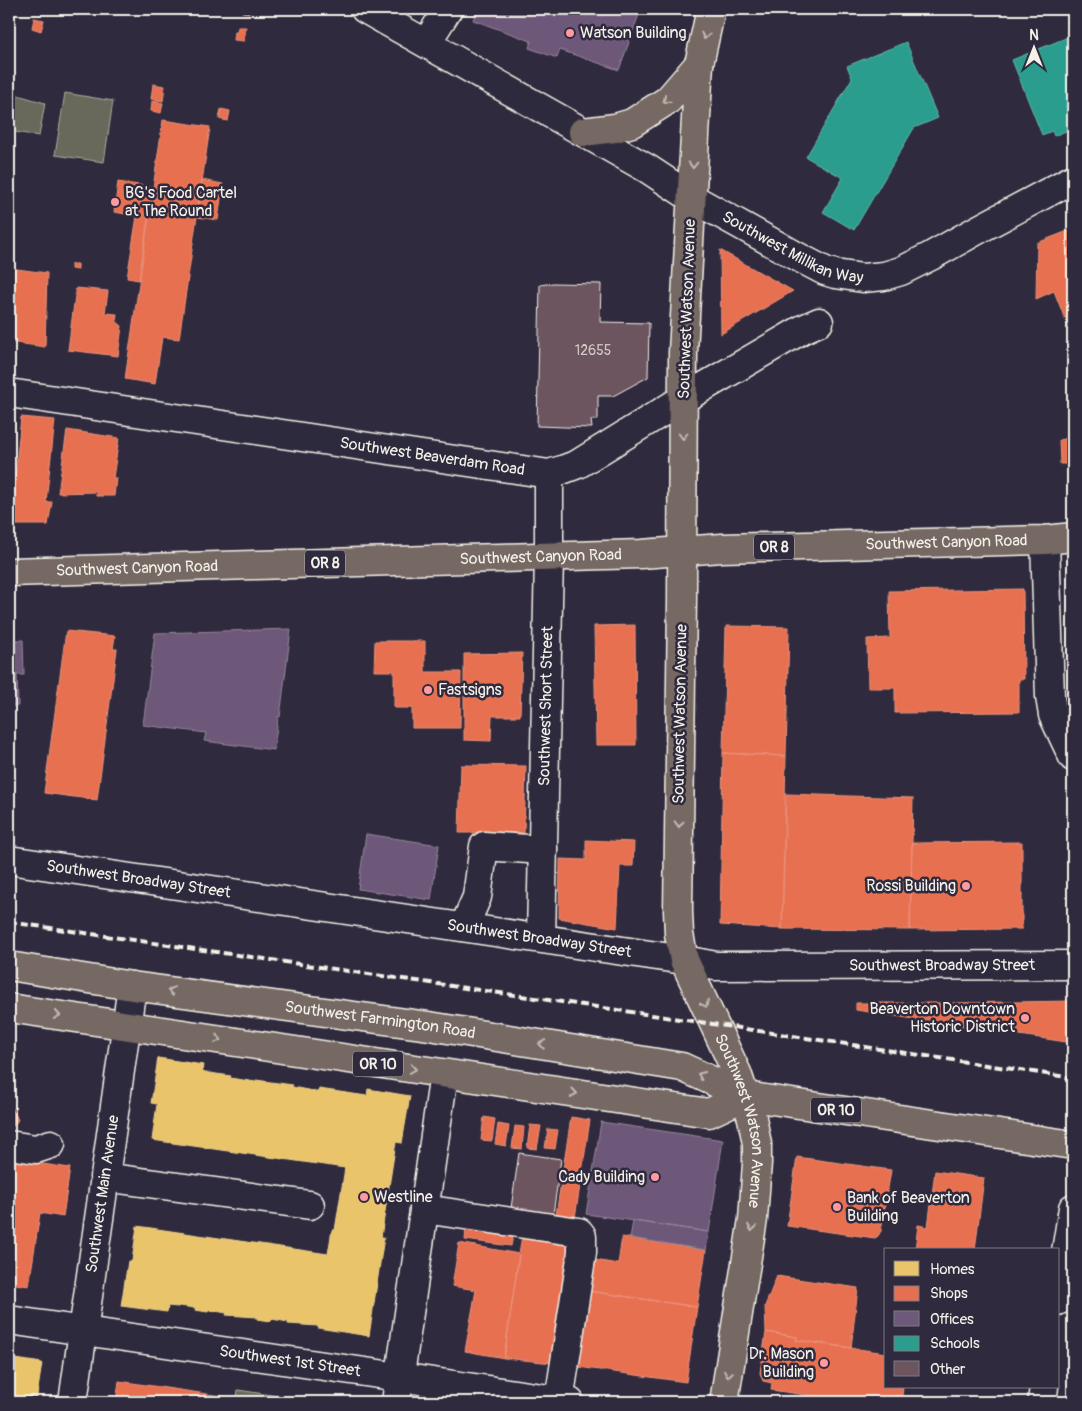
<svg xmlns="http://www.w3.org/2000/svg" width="1082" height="1411" viewBox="0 0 1082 1411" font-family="Pangolin,sans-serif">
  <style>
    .green { fill: #67695a; stroke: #aeada1 }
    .homes { fill: #e9c46a; stroke: #ecd290 }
    .shops { fill: #e76f51; stroke: #eb967e }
    .offices { fill: #6d597a; stroke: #96879b }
    .schools { fill: #2a9d8f; stroke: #67b6aa }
    .building { fill: #6d5560; stroke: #f4f1e8 }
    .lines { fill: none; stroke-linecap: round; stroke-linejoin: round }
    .minor-casing { stroke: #f4f1e8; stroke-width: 31 }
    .major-casing { stroke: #f4f1e8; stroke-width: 31 }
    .minor { stroke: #2f2a3d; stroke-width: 28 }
    .major { stroke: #766964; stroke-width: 28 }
    .rail { stroke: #f4f1e8; stroke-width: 4; stroke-dasharray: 8 4; stroke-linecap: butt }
    .oneway { stroke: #c2bbb3 }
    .poi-dot { fill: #ff9aa2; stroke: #2f2a3d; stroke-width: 2 }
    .labels { text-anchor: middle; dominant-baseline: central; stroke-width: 5; stroke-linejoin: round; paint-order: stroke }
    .number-label { font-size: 14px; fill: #d2cac6 }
    .shield { fill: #2f2a3d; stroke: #b9b5b5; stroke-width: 1 }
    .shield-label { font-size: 15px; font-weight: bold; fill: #f4f1e8 }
    .poi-label { font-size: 16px; fill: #f4f1e8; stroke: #2f2a3d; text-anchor: start }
    .street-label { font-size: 16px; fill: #f4f1e8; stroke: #2f2a3d }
  </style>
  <rect width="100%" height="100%" fill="#2f2a3d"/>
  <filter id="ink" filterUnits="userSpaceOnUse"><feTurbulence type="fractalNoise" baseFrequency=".02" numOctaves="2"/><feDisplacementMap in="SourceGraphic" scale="10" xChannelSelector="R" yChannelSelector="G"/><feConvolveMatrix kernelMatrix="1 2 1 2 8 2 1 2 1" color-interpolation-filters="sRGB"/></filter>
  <g filter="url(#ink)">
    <path class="green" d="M11,93L45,103L39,136L9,131V100Z
      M65,93L113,101L104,162L55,155Z
      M238,1390L318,1402H236Z"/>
    <path class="homes" d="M158,1058L203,1065L202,1072L231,1076L230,1078L256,1082V1080L293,1085L292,1087L318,1092L319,1089L367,1096L368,1089L410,1096L402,1143L396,1142L381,1237H384L369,1336L318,1328V1326L288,1324V1322L272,1319L271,1321L257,1319V1317L226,1315L227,1313L209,1310L208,1312L195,1310L196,1308L179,1306L178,1307L168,1306L167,1312L121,1306L128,1261H132L137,1226L328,1254L332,1230H335L345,1168L152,1140L157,1104L151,1103Z
      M9,1358L42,1363L36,1402H9Z"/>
    <path class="shops" d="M243,9H249V13L242,12Z
      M34,18L44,20L41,31L32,28Z
      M238,27H246L244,41L234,40L235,32H237Z
      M153,84L165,86L163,101L151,99Z
      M152,101L163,103L161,113L151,111Z
      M221,109L230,111L228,121L219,119Z
      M163,120L210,127L179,339L162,337L155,384L125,379Z
      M202,180L223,184L218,220L197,217Z
      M118,182L153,187L139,280L127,278L137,216L114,212Z
      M1073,229V315L1065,319L1054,291L1036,299L1037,243Z
      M720,250L793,291L721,334Z
      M71,264H78V270L71,269Z
      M9,268L47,273L45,347L9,342Z
      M76,288L108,291L105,313L117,314L116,321L122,326L118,356L68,350Z
      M21,417L55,420L46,502H52L48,525H10Z
      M67,430L119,438L113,478H116L114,496H96V492L58,493Z
      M1073,437V464H1060L1059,440Z
      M1023,589L1024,679H1019V712L895,713V688H868L867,639L890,638L889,591Z
      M635,625L636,745H596L594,626Z
      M726,626L789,627L786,756L723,753Z
      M66,631L115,636L113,649H117L97,800L44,793Z
      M375,641H425V672H461L460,728H412V708H394V671H374Z
      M522,653L520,716H492L491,741L464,740V654Z
      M723,753L786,756L782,929L720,925Z
      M461,765L526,766L524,833H459Z
      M786,794L913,798L910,930L782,929Z
      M586,840L634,842L633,866H620L617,928L559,918L560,859L586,860Z
      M1022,842V929L910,930L912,843Z
      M1073,1001V1043L953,1025V1003Z
      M856,1003H953V1025L856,1010Z
      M9,1101L18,1120L9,1131Z
      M484,1117L495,1119L492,1141L481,1140Z
      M571,1117L590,1120L575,1218L556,1215Z
      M498,1124L509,1126L506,1146L495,1144Z
      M530,1125L541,1126L537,1149L527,1148Z
      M515,1126L524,1127L522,1149L512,1148Z
      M548,1129L558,1130L555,1149L545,1148Z
      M797,1157L891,1170L881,1231L878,1236L875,1238L787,1226Z
      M9,1159L70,1168L63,1217L40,1213L29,1286L9,1283Z
      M935,1171L984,1178L975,1250H915L918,1225L928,1227Z
      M466,1228L513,1235L511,1246L465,1240Z
      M522,1235L571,1243L552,1363L504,1358Z
      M622,1237L706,1250L697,1307L589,1291V1259L618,1264Z
      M459,1243L519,1254L504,1358L465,1351L476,1290L452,1286Z
      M777,1276L858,1288L851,1348L796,1340L797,1337L766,1332L765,1306Z
      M589,1291L697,1307L686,1382L578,1367Z
      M766,1332L797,1337L796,1340L886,1353V1387H903L902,1397L894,1396L893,1402H855L771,1390L772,1383L763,1381L760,1373Z
      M119,1381L227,1397L226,1402H116Z"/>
    <path class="offices" d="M477,9H641L619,70L560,50L557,58L529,48L531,41L473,20Z
      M291,629L280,717H278L274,750L204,741L206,733L143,725L155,633Z
      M9,640H23L24,675H17L18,706H9Z
      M366,834L439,845L431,900L358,889Z
      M601,1122L723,1140L709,1232L586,1214Z
      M633,1221L709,1232L706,1250L630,1238Z"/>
    <path class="schools" d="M1073,35V128L1054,136L1052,131L1042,135L1012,60Z
      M906,42L938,118L914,128L854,230L823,212L843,178L806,157L852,78L847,66Z"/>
    <path class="building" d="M553,283L601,284L600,322L649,323L648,377L613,396H598V420H591L592,428L537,426L540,285Z
      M519,1153L561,1159L553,1214L511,1208Z"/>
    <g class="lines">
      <defs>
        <g id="minor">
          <path id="s1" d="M365,9L583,132L648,169L692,198L800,258L825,271L835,274L863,278L884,276L901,271L931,256L981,228L1073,179"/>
          <path d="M434,31L448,9"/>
          <path id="s2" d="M9,393L549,474L562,470L578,464L683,399L803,329L819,322"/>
          <path d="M1045,540L1050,697L1053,715L1073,757"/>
          <path id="s3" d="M9,860L684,960L716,966L1073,965"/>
          <path d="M464,927L477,897L484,846L543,850"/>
          <path id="s4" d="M541,938L549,557V474"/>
          <path d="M9,1145L36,1149L51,1144"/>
          <path d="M104,1177L310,1205"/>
          <path d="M424,1209L579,1232L582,1236V1252L559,1401"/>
          <path d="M1058,1301L1073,1208"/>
          <path id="s5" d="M9,1320L570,1402"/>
          <path id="s6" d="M73,1402L132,986"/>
          <path d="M396,1402L444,1074"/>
          <path d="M1042,1402L1044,1387"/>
        </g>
        <g id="major">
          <path id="s7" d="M711,9L699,64L683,352L682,600L678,911L679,934L684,960L737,1073L752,1118L757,1144V1163L753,1219L724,1402"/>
          <path d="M583,132L615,128L632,123L668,100L699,64"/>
          <path id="s8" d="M9,572L641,554L722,548L1045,540L1073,537"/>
          <path id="s9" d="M9,966L132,986L429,1026L682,1067L745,1096L1073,1145"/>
          <path d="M9,1008L709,1113L745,1096"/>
        </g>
      </defs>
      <use href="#minor" class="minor-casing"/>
      <use href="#major" class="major-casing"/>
      <use href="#minor" class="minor"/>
      <use href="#major" class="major"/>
      <path class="rail" d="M9,922L659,1016L1073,1078"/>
    </g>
    <defs><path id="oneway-chevron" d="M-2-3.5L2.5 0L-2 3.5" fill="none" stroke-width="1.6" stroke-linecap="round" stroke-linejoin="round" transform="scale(1.25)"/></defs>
    <g class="oneway">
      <use href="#oneway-chevron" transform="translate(705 36) rotate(102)"/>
      <use href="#oneway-chevron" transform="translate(666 100) rotate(140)"/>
      <use href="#oneway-chevron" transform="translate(693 165) rotate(92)"/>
      <use href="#oneway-chevron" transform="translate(683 436) rotate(90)"/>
      <use href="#oneway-chevron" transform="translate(679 824) rotate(91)"/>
      <use href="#oneway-chevron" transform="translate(171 991) rotate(-172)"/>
      <use href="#oneway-chevron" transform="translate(705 1004) rotate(64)"/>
      <use href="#oneway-chevron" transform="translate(57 1015) rotate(8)"/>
      <use href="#oneway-chevron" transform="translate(218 1039) rotate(9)"/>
      <use href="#oneway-chevron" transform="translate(542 1044) rotate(-171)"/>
      <use href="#oneway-chevron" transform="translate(413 1069) rotate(9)"/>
      <use href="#oneway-chevron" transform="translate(701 1075) rotate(-155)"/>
      <use href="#oneway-chevron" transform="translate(574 1093) rotate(8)"/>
      <use href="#oneway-chevron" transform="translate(752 1228) rotate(99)"/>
      <use href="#oneway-chevron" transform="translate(728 1374) rotate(99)"/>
    </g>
  </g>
  <g class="poi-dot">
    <circle cx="570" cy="33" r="5"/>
    <circle cx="115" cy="202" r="5"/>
    <circle cx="428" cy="690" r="5"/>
    <circle cx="966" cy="886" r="5"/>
    <circle cx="1025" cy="1018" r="5"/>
    <circle cx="655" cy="1177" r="5"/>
    <circle cx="364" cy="1197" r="5"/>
    <circle cx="837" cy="1207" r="5"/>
    <circle cx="824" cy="1363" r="5"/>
  </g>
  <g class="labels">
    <g class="number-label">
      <text x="593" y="350">12655</text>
    </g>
    <g class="shield">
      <rect x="754" y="534.5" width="40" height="25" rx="4"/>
      <rect x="305" y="550.5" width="40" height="25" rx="4"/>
      <rect x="353" y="1051.5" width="50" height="25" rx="4"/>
      <rect x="811" y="1097.5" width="50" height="25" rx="4"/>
    </g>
    <g class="shield-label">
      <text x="774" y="547">OR 8</text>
      <text x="325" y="563">OR 8</text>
      <text x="378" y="1064">OR 10</text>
      <text x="836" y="1110">OR 10</text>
    </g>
    <g class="poi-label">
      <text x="580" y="33">Watson Building</text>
      <text x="125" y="193">BG's Food Cartel<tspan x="125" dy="18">at The Round</tspan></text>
      <text x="438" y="690">Fastsigns</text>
      <text x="956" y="886" text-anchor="end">Rossi Building</text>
      <text x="1015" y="1009" text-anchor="end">Beaverton Downtown<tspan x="1015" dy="18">Historic District</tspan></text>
      <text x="645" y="1177" text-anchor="end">Cady Building</text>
      <text x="374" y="1197">Westline</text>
      <text x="847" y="1198">Bank of Beaverton<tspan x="847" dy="18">Building</tspan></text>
      <text x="814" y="1354" text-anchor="end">Dr. Mason<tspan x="814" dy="18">Building</tspan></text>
    </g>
    <g class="street-label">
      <text stroke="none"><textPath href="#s1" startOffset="491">Southwest Millikan Way</textPath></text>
      <text transform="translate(687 309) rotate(-88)">Southwest Watson Avenue</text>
      <text stroke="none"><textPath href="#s2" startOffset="428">Southwest Beaverdam Road</textPath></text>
      <text stroke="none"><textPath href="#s8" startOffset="938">Southwest Canyon Road</textPath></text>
      <text stroke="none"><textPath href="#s8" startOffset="532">Southwest Canyon Road</textPath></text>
      <text stroke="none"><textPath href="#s8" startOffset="128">Southwest Canyon Road</textPath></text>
      <text stroke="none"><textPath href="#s4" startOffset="232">Southwest Short Street</textPath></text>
      <text transform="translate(680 714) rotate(-89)">Southwest Watson Avenue</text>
      <text stroke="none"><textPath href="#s3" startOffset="131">Southwest Broadway Street</textPath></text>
      <text stroke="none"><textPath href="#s3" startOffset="536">Southwest Broadway Street</textPath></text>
      <text stroke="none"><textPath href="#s3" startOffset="941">Southwest Broadway Street</textPath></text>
      <text stroke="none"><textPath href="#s9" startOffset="375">Southwest Farmington Road</textPath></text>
      <text stroke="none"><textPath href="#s7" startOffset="1126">Southwest Watson Avenue</textPath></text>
      <text stroke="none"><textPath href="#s6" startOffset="210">Southwest Main Avenue</textPath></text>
      <text stroke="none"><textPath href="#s5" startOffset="284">Southwest 1st Street</textPath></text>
    </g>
  </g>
  <rect width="1082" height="1411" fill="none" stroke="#2f2a3d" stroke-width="30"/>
  <rect x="15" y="15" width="1052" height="1381" fill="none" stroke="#f4f1e8" stroke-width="2" filter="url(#ink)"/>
  <rect x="884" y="1248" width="175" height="140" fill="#2f2a3d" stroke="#7e7a81"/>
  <rect x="894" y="1261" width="25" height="15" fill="#e9c46a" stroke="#7e7a81"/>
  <text x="930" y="1274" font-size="15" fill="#f4f1e8">Homes</text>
  <rect x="894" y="1286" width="25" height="15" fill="#e76f51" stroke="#7e7a81"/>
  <text x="930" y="1298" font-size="15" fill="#f4f1e8">Shops</text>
  <rect x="894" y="1311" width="25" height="15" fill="#6d597a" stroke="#7e7a81"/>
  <text x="930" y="1324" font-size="15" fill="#f4f1e8">Offices</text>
  <rect x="894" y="1336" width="25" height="15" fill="#2a9d8f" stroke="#7e7a81"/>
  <text x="930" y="1348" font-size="15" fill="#f4f1e8">Schools</text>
  <rect x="894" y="1361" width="25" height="15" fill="#6d5560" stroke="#7e7a81"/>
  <text x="930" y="1374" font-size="15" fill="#f4f1e8">Other</text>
  <g transform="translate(1034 48)" stroke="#2f2a3d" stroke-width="4" paint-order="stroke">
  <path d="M0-4L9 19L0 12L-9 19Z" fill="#f4f1e8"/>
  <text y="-8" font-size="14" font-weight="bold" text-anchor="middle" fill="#f4f1e8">N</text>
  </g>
</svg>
